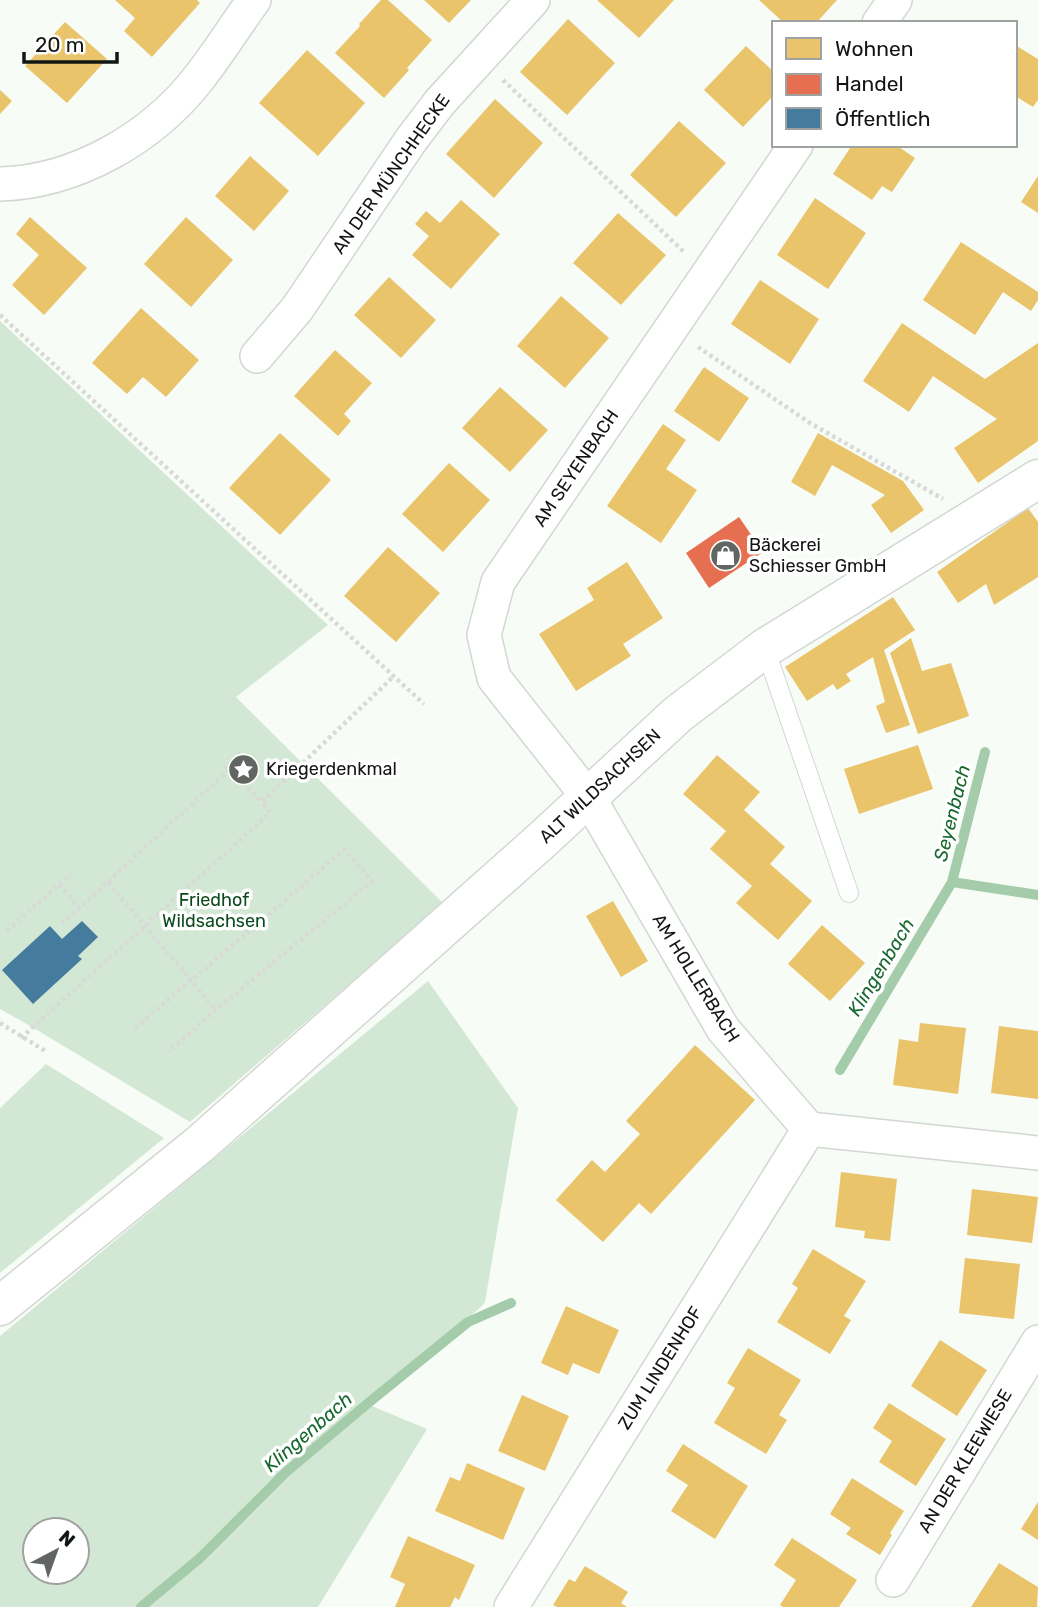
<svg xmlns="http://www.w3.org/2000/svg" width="1038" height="1607" viewBox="0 0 1038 1607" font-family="Rubik,sans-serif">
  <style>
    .green { fill: #d2e8d4; fill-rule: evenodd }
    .homes { fill: #e9c46a }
    .shops { fill: #e76f51 }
    .public { fill: #457b9d }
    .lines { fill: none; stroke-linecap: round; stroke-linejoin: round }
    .stream { stroke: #a4ccaa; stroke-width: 10 }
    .service-casing { stroke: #d3d7d3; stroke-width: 20 }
    .minor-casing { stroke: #d3d7d3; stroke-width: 36 }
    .secondary-casing { stroke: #d3d7d3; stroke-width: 41 }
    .path { stroke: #d8dad8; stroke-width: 4.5; stroke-dasharray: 3.5 3.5; stroke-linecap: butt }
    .service { stroke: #fefffe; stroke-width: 18 }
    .minor { stroke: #fefffe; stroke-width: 33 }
    .secondary { stroke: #fefffe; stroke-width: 38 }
    .labels { text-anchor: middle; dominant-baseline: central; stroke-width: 7; stroke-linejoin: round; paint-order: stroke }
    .street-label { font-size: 18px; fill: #121613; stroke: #fff }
    .poi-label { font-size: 18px; fill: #121613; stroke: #fff; text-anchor: start }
    .park-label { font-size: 18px; fill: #0c4a1e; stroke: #fff }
    .water-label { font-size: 19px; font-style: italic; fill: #17682d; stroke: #fff }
  </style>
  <rect width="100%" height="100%" fill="#f7fcf7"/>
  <path class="green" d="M0,321L328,625L236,697L443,903L190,1122L32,1027L0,1009Z
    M428,981L518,1108L485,1302L482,1306L367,1404L427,1429L318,1607H0V1336ZM77,1530V1572H35V1530Z
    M46,1064L164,1138L0,1273V1108Z"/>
  <path class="homes" d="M115,0H197L200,3L152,57L124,31L135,18Z
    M381,0H388L432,40L407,68L409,70L384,98L335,53L360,26L359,24Z
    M424,0H471L449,23Z
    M597,0H674L639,38Z
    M759,0H837L816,23H784Z
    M568,19L615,63L567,115L520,72Z
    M65,22L107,59L67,103L25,66Z
    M1015,45L1038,59V100L1033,107L1015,96Z
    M746,46L774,72V95L743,127L704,90Z
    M307,50L365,103L318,156L259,103Z
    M0,90L12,101L0,114Z
    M495,99L543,143L494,198L446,154Z
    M679,121L726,163L676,217L630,175Z
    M852,145H896L915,158L892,192L882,186L872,200L833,174Z
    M250,156L289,191L254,231L215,196Z
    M1038,176V213L1021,202Z
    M815,198L866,233L828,289L777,255Z
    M461,200L500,234L451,289L412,255L429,236L415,224L426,211L440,223Z
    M618,213L666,255L621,305L573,263Z
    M30,217L87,268L44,315L12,285L39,255L16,234Z
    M186,217L233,260L191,307L144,264Z
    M961,242L1038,292V300L1031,311L1003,292L975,335L923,300Z
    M389,277L436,320L401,358L354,315Z
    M760,280L819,319L790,364L731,324Z
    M561,296L609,338L565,388L517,346Z
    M141,308L199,360L166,397L143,377L127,394L92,363Z
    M902,323L985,379L1038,343V441L978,483L954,448L997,419L933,376L909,412L863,381Z
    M335,350L372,383L344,414L351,421L338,436L294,396Z
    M704,367L749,398L719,442L674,411Z
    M500,387L548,430L510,472L462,428Z
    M663,424L686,440L666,469L697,490L661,543L607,506Z
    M280,433L331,480L280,535L229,488Z
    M818,433L903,481L924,510L891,533L871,505L885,495L832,465L815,496L791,482Z
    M449,463L490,500L443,552L402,514Z
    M1028,508L1038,522V577L994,605L986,584L958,603L937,572Z
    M388,547L440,593L396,642L344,596Z
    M627,562L663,618L623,644L631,656L576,691L539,634L594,600L587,588Z
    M893,597L915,630L884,650L910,725L886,733L876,706L885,702L873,657L846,674L851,681L837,690L833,684L807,701L785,667Z
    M911,638L922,671L951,663L969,716L918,734L890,653Z
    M918,745L933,789L859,814L844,769Z
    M717,755L760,792L744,810L785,847L770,864L812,901L778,940L736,903L752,886L710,849L726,831L683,794Z
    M613,901L648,961L621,977L586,916Z
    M822,925L865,963L830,1001L788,964Z
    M920,1023L966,1028L958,1094L893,1085L899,1039L918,1042Z
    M999,1026L1038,1031V1099L991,1093Z
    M695,1045L755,1100L651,1214L639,1203L603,1242L556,1200L592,1160L605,1172L640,1134L626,1121Z
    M841,1172L897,1179L890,1241L864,1238L865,1231L835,1227Z
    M972,1189L1038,1197L1032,1243L967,1235Z
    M813,1249L866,1281L844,1316L851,1320L830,1354L777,1322L798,1288L792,1284Z
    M965,1258L1020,1264L1014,1319L959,1313Z
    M566,1306L619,1330L599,1374L573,1363L568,1375L541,1363Z
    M940,1340L987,1370L957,1416L911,1386Z
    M748,1348L801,1380L779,1415L787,1420L766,1454L714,1423L735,1388L727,1383Z
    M522,1395L569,1416L545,1471L498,1451Z
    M889,1403L946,1439L916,1486L879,1462L892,1441L873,1428Z
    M683,1444L748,1486L715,1539L671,1511L688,1485L666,1471Z
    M467,1463L525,1488L503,1540L435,1511L450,1477L460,1481Z
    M852,1478L904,1511L890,1533L892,1535L880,1555L846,1534L851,1528L830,1514Z
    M1038,1502V1540L1021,1529Z
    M408,1536L475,1565L459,1600L455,1597L450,1607H395L405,1584L390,1577Z
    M792,1538L857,1580L839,1607H783L780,1605L796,1580L774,1565Z
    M999,1563L1038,1587L1037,1607H971Z
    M585,1566L628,1592L621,1603L627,1607H557L553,1605L569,1579L575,1582Z"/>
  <path class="shops" d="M739,517L763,552L709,588L686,553Z"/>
  <path class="public" d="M82,921L98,937L78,956L82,959L33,1004L2,970L50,926L62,939Z"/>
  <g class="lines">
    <path class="stream" d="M952,882L1038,895
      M840,1070L952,882L985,752
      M141,1607L200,1558L285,1473L367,1404L468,1322L511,1303"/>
    <defs>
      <path id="service" d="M765,648L849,893"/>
      <path id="minor" d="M879,23L895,0
        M796,145L498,582L484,635L494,678L589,798L723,1029L809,1129L1038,1153
        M0,184C76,182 152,138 198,79C218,54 235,26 254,0
        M257,356L297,309L411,140L440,102L533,0
        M893,1580L1038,1342
        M511,1607L809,1129"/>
      <path id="secondary" d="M0,1306L200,1144L542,840L678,714L765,648L1038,479"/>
    </defs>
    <use href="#service" class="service-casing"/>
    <use href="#minor" class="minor-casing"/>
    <use href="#secondary" class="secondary-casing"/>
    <path class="path" d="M503,80L684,252
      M0,315L424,704
      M698,347L810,423L943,499
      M238,779L226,767L239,754L251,767L238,779L262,802
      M108,882L216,1010
      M59,885L80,908
      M62,924L229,770
      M7,931L71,874
      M0,1023L47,1052
      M135,1028L344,850L372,881L216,1010L168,1052
      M21,1038L270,813L262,802L394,676"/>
    <use href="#service" class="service"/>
    <use href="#minor" class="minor"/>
    <use href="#secondary" class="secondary"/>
  </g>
  <defs>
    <symbol id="shop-disc" viewBox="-11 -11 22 22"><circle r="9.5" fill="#626663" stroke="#fff"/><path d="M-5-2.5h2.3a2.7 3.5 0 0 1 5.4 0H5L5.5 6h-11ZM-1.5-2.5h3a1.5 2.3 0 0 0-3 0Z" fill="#fff"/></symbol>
    <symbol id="sight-disc" viewBox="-11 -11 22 22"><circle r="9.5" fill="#626663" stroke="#fff"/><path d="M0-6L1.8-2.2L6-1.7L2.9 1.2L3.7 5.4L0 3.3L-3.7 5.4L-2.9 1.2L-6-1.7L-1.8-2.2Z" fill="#fff"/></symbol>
  </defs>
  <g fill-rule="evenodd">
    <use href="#shop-disc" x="708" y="538" width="35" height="35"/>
    <use href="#sight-disc" x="226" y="752" width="35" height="35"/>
  </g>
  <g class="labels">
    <g class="street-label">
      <text transform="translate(391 174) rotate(-55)">AN DER MÜNCHHECKE</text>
      <text transform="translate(576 468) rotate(-56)">AM SEYENBACH</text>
      <text transform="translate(600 786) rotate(-43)">ALT WILDSACHSEN</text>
      <text transform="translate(696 978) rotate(58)">AM HOLLERBACH</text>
      <text transform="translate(660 1368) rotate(-58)">ZUM LINDENHOF</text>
      <text transform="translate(965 1461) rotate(-59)">AN DER KLEEWIESE</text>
    </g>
    <g class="poi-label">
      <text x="749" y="545">Bäckerei<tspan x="749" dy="21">Schiesser GmbH</tspan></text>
      <text x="266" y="769">Kriegerdenkmal</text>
    </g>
    <g class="park-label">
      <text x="214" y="900">Friedhof<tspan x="214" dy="21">Wildsachsen</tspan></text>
    </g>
    <g class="water-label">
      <text transform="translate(952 813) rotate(-76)">Seyenbach</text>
      <text transform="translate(881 967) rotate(-59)">Klingenbach</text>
      <text transform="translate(308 1432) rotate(-41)">Klingenbach</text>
    </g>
  </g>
  <rect x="772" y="21" width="245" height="126" fill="#ffffff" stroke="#a0a2a1" stroke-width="2"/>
  <rect x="786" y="38" width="35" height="21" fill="#e9c46a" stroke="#a0a2a1" stroke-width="2"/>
  <text x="835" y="56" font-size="21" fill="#121613">Wohnen</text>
  <rect x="786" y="74" width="35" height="21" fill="#e76f51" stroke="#a0a2a1" stroke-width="2"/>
  <text x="835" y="91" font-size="21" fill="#121613">Handel</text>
  <rect x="786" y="108" width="35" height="21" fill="#457b9d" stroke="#a0a2a1" stroke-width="2"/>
  <text x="835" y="126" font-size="21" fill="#121613">Öffentlich</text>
  <g transform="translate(56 1551) rotate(41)"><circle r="33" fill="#ffffff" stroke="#a0a2a1" stroke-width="2"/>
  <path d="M0-5L12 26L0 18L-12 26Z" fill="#626663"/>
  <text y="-10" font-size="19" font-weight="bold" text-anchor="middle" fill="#121613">N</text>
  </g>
  <path d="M24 52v10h93v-10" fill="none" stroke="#121613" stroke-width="3.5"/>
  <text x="35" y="52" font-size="21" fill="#121613" stroke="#ffffff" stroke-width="5" paint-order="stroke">20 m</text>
</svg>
